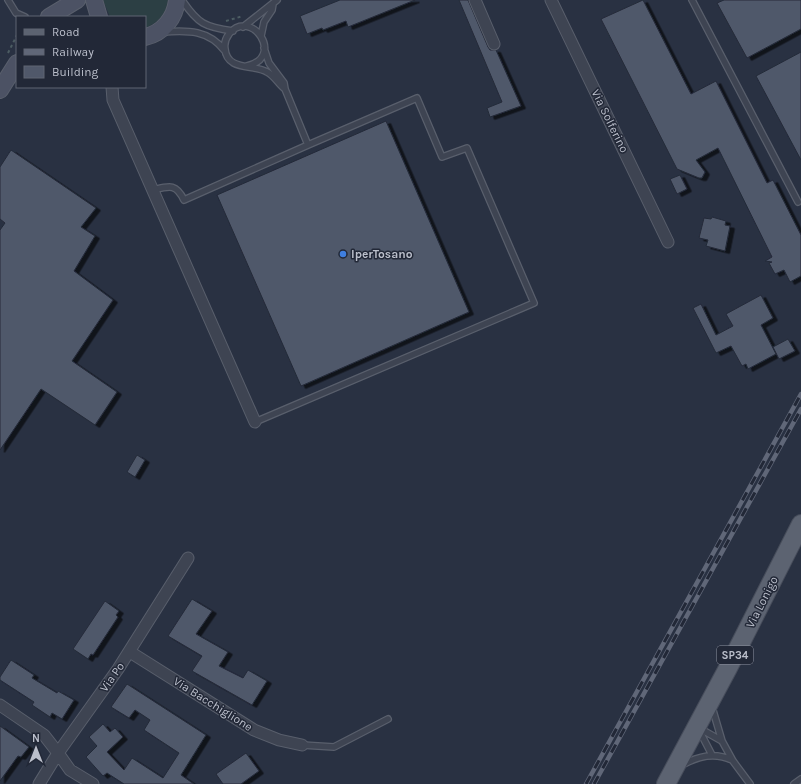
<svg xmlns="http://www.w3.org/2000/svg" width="801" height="784" viewBox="0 0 801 784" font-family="Karla,sans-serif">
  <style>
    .green { fill: #2c3f44 }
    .building { fill: #50586a; stroke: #242a39; filter: url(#shadow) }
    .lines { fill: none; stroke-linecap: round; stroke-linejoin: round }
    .service-casing { stroke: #595f6c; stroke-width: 8 }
    .minor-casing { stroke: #595f6c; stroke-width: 13 }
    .secondary-casing { stroke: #595f6c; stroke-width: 18 }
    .primary-casing { stroke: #474d5b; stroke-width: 20 }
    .path { stroke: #4c5c62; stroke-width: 2; stroke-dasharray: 3 3; stroke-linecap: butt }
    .service { stroke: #3e4452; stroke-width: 5.5 }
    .minor { stroke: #3e4452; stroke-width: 11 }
    .secondary { stroke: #4c5264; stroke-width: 16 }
    .primary { stroke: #5c6371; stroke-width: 18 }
    .rail-casing { stroke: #606778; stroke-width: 4.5 }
    .rail { stroke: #222837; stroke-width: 3; stroke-dasharray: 9; stroke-linecap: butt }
    .shop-dot { fill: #3f7fe0; stroke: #222837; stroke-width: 1.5 }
    .labels { text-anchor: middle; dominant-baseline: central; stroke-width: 3; stroke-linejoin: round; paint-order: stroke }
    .shield { fill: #222837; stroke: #8d929f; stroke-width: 1 }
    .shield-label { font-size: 11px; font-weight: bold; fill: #bbbfcb }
    .street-label { font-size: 12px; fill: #bbbfcb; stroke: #222837 }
    .poi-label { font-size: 12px; font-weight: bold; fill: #bbbfcb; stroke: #222837; text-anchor: start }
  </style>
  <defs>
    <filter id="shadow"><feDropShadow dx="4.5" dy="2.5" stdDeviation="0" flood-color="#0009"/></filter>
  </defs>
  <rect width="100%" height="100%" fill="#293142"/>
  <path class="green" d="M103,0H168C166,14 158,23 145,28V17H110Z"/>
  <path class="building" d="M340,0H415L348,27L346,21L323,30L322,28L307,34L300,16Z
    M459,0H468L488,47L490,50H496L521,106L490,117L487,108L502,102Z
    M643,0L691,94L716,81L767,183L773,180L801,235V276L790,282L784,270L775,274L769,263L772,262L765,261L772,257L718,148L696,160L705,172L702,178H699L677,169L601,19Z
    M724,0H801V29L747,58L717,3Z
    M801,52V160L756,76Z
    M386,121L469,312L301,386L217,195Z
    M11,150L96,208L81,227L95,236L74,271L113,300L72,361L117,392L95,425L41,389L0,450V230L5,223L0,219V167Z
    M680,175L687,189L677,194L670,179Z
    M712,217L726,221L725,225L730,226L725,251L706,246L708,240L699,238L704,218L711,219Z
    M761,295L773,318L761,325L776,354L748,369L746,364L742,366L731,346L716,353L693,308L701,304L716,335L733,326L726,314Z
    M788,339L795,351L779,359L773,347Z
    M137,455L145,460L135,477L127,472Z
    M192,599L212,611L196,634L228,652L219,666L243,678L248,670L267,681L252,705L192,671L202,656L168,636Z
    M105,601L119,611L116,615L118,617L93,655L91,654L88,659L73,649Z
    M11,660L34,675L32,678L57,693L58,691L74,700L62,719L52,713L50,717L32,705L34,702L0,680V677Z
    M127,684L206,735L181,775L194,784H124L107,773L103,776L86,757L97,746L89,737L103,724L110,732L115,728L123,737L107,752L124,770L132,758L163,778L179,753L144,730L150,720L135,710L129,718L111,707Z
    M0,726L29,747L21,757L18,756L0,781Z
    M246,753L259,771L241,784H223L216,774Z"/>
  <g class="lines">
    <defs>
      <path id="service" d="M8,0L16,13L25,17
        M182,0C198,24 205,27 233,31
        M692,0L798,202
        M243,27L277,0
        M163,32C188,30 209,30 225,51
        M261,36L264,22L272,10L273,4
        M247,66C286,57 251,7 229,34C226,38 224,44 225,49C227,71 253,64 267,72C275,76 278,84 285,89
        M153,190C169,186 176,183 184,200L308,145L285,89L284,83L269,63L264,48
        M255,422L534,303L467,148L442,157L417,98L308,145
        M712,707L722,741
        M699,728L722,741L733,761L750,784
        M699,730L712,755
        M302,745L334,747L388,719
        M682,765C699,756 714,752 732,760
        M794,784L801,779"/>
      <path id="minor" d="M475,0L494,44
        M551,0L668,242
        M112,87L113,100L255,422
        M130,652L254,730L279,740L302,745
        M0,705L44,735L58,753L39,784
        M93,784L70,770L58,753L118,669L188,558"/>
      <path id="secondary" d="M94,0L99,17
        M49,17L77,0
        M145,37C163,33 175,18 177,0
        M0,90L17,63"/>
      <path id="primary" d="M666,784L728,668L801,524"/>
    </defs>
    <use href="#service" class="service-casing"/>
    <use href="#minor" class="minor-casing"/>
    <use href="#secondary" class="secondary-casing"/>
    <use href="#primary" class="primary-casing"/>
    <path class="path" d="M226,21L243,16
      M8,53L17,35"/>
    <use href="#service" class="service"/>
    <use href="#minor" class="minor"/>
    <use href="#secondary" class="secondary"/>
    <use href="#primary" class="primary"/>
    <defs>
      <path id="rail" d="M586,784L801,394
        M594,784L801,409"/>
    </defs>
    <use href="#rail" class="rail-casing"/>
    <use href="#rail" class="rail"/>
  </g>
  <circle class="shop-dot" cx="343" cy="254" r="4"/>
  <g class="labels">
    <rect class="shield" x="717" y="646" width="36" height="18" rx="3"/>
    <g class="shield-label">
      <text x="735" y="655">SP34</text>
    </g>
    <g class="street-label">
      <text transform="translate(610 121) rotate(64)">Via Solferino</text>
      <text transform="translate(762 602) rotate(-63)">Via Lonigo</text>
      <text transform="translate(112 677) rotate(-55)">Via Po</text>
      <text transform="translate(213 704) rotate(32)">Via Bacchiglione</text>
    </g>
    <g class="poi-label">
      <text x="351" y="254">IperTosano</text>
    </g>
  </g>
  <rect x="16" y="16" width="130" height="72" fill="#222837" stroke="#5f6472"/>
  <rect x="24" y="29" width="20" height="6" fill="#5c6371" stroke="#5f6472"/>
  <text x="52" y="36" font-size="12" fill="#bbbfcb">Road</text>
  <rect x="24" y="49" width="20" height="6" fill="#606778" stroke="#5f6472"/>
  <text x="52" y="56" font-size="12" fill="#bbbfcb">Railway</text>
  <rect x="24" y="66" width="20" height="12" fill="#50586a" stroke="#5f6472"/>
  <text x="52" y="76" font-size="12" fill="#bbbfcb">Building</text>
  <g transform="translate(36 748)" stroke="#222837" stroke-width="3" paint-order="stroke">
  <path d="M0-3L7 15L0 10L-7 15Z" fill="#bbbfcb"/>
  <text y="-6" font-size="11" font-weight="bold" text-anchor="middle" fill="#bbbfcb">N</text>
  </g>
</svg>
